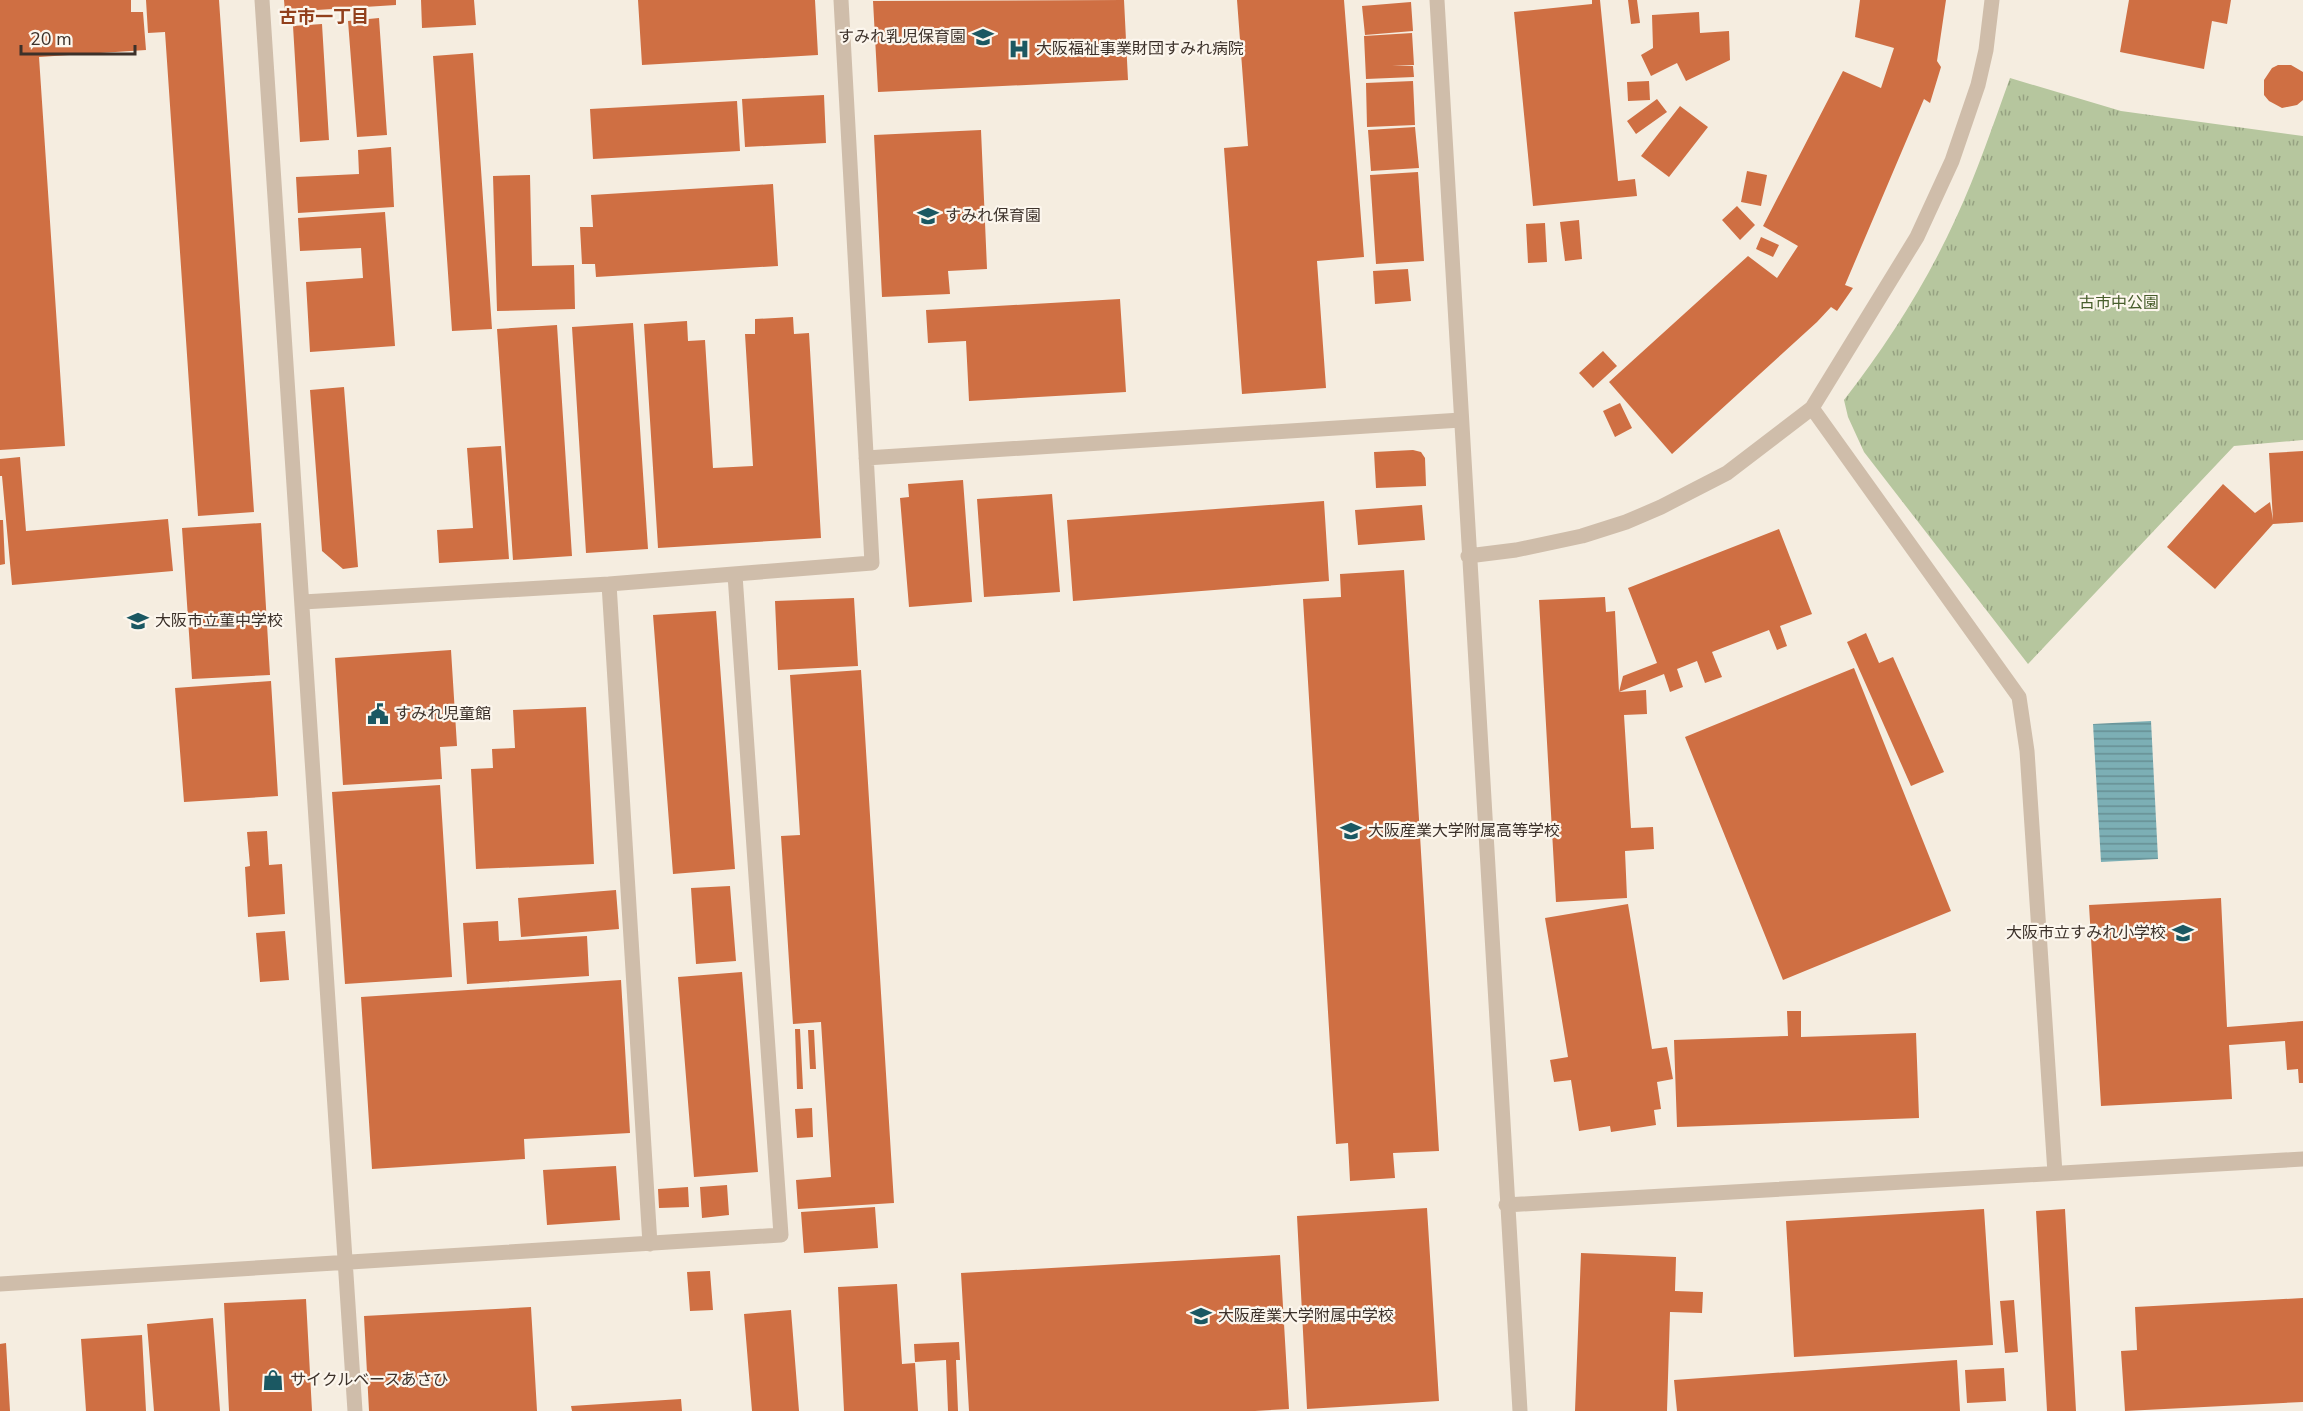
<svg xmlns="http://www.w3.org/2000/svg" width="2303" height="1411" viewBox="0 0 2303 1411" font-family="'Nunito Sans','Noto Sans JP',sans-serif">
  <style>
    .park { fill: url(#park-tufts) }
    .water { fill: url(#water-rules) }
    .building { fill: #cf6f43 }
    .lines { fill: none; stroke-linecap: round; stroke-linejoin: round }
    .minor { stroke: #cfbdaa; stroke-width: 15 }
    .labels { text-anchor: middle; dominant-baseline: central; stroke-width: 4.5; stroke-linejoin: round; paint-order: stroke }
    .poi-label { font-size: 16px; fill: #3c312a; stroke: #fcf6ed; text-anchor: start }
    .park-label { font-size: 16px; fill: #475d2b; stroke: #fcf6ed }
    .neighbourhood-label { font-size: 18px; font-weight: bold; fill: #92401c; stroke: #fcf6ed }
  </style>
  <defs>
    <pattern id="park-tufts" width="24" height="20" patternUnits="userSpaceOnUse" patternTransform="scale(1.5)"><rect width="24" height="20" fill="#b6c69e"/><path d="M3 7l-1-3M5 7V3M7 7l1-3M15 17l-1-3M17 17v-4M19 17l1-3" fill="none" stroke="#95a181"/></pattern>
    <pattern id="water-rules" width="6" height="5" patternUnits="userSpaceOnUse" patternTransform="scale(1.5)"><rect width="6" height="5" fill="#7cafb5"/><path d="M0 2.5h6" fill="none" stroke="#678f93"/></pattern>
  </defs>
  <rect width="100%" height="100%" fill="#f5ede0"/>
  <path class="park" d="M2010,78L2121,111L2303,136V440L2234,446L2028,664L1864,452L1848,417L1844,400C1887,345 1927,282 1956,218C1977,173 1993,125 2010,78Z"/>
  <path class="water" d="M2151,721L2158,859L2101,862L2093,724Z"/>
  <path class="building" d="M0,0H131V12H143L146,50L39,57L65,446L0,450Z
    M146,0H219L254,512L198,516L165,32L148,33Z
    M284,0H396V5L285,12Z
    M421,0H474L476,25L422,28Z
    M638,0H815L818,55L642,65Z
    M1124,0L1128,80L878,92L873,1Z
    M1237,0H1344L1364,257L1317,261L1326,388L1242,394L1224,148L1248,146Z
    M1592,0H1600L1618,181L1635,179L1637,196L1533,206L1514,12L1592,4Z
    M1628,0H1637L1640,23L1631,24Z
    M1860,0H1946L1937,61L1941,67L1930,103L1924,99L1845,285L1853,288L1837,311L1831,307L1817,322L1672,454L1609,382L1748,256L1777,278L1798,246L1763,226L1843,71L1881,88L1894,48L1855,37Z
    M2129,0H2231L2227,24L2212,21L2204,69L2120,52Z
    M1411,2L1413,31L1365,35L1362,6Z
    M1699,12L1700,33L1729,31L1730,60L1686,81L1677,63L1651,76L1641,55L1653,48L1652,15Z
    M379,18L387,135L357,137L348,21Z
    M322,24L329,140L300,142L293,26Z
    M1412,33L1414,65L1392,66H1413L1414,77L1366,79L1364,36Z
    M473,53L492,329L452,331L433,56Z
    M2278,65H2291L2303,72V100L2297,105L2282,108L2269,101L2264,95V80L2272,68Z
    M1413,81L1415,125L1367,127L1366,83Z
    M1649,81L1650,100L1628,101L1627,82Z
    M824,95L826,143L745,147L742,99Z
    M1657,99L1667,112L1636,134L1627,121Z
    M737,101L740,151L593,159L590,109Z
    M1680,106L1708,127L1669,177L1641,156Z
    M1415,127L1419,168L1371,171L1368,130Z
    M981,130L987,269L948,271L950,294L882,297L874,135Z
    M391,147L394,207L298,213L296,177L359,174L358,150Z
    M1747,171L1767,175L1761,206L1741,202Z
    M1418,172L1424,261L1376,264L1370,175Z
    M530,175L532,266L574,265L575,309L497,311L493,176Z
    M773,184L778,266L596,277L595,264H582L580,227H593L591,195Z
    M1737,206L1755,225L1740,240L1722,220Z
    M385,212L395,346L310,352L306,282L363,278L361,248L300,251L298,218Z
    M1579,220L1582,259L1565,261L1560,222Z
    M1545,223L1547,262L1528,263L1526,224Z
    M1761,237L1779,245L1773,257L1756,249Z
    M1408,269L1411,301L1375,304L1373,271Z
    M1120,299L1126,392L969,401L966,341L928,343L926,310Z
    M793,317L794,334L809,333L821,538L658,548L644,324L687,321L688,341L705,340L713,468L753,466L745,334H755V319Z
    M633,323L648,549L586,553L572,327Z
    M557,325L572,556L513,560L497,329Z
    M1603,351L1617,366L1593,388L1579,373Z
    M344,387L358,567L343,569L322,551L310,390Z
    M1620,403L1632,428L1615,437L1603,411Z
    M501,446L509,559L439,563L437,530L473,528L467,448Z
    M1413,450L1421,452L1425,458L1426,486L1376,488L1374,452Z
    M2303,451V522L2273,524L2215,589L2167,547L2223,484L2255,513L2270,502L2273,520L2269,453Z
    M20,457L26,531L168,519L173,571L12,585L2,476H0V459Z
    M963,480L972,602L909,607L900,498L909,497L908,484Z
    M1052,494L1060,592L984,597L977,499Z
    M1324,501L1329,581L1073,601L1067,520Z
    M1422,505L1425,540L1358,545L1355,510Z
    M0,520H3L5,564L0,565Z
    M261,523L270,675L192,679L182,528Z
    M1779,529L1812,614L1780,626L1787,646L1777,650L1769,630L1712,652L1722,677L1705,683L1697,661L1677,669L1683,687L1670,692L1664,674L1619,692L1623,676L1657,663L1628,588Z
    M1404,570L1439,1151L1393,1153L1395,1178L1350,1181L1348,1143L1336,1144L1303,599L1341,597L1340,574Z
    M1605,597L1606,612L1615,611L1619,692L1646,690L1647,714L1624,715L1631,828L1653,827L1654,849L1625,851L1627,898L1556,902L1539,600Z
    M854,598L858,666L778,670L775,601Z
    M716,611L735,869L673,874L653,615Z
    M1866,633L1879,663L1893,657L1944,772L1911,786L1847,642Z
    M451,650L457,746L440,747L442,779L343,785L335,658Z
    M1854,668L1951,911L1783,980L1685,737Z
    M861,670L894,1203L798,1209L796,1180L831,1177L821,1022L793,1024L781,836L800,835L790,675Z
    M271,681L278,796L184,802L175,688Z
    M586,707L594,864L476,869L471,769L493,768L492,749L515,748L513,710Z
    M440,785L452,977L345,984L332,792Z
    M267,831L269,865L282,864L285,914L248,917L245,867L250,866L247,832Z
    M730,886L736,961L696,964L691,888Z
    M616,890L619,929L521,937L518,898Z
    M2221,898L2227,1027L2303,1021V1083H2299L2298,1069L2287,1070L2285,1041L2229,1045L2232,1099L2101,1106L2089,905Z
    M1628,904L1652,1049L1667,1047L1673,1079L1657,1082L1661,1109L1654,1110L1656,1125L1611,1132L1610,1126L1579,1131L1571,1080L1554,1082L1550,1060L1568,1057L1545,918Z
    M498,921L499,941L587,936L589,976L467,984L463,923Z
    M285,931L289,980L260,982L256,933Z
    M742,972L758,1172L694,1177L678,977Z
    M621,980L630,1133L524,1139L525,1159L372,1169L361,997Z
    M1787,1011H1801V1037L1916,1033L1919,1118L1677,1127L1674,1040L1788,1036Z
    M795,1029H800L803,1089H797Z
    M808,1030H814L816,1069H810Z
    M812,1108L813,1137L797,1138L795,1109Z
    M616,1166L620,1220L547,1225L543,1170Z
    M727,1185L729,1215L702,1218L700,1187Z
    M688,1187L689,1207L659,1208L658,1189Z
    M875,1207L878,1248L804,1253L801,1212Z
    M1427,1208L1439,1401L1307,1409L1297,1216Z
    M1984,1209L1993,1345L1794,1357L1786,1221Z
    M2065,1209L2076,1411H2047L2036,1211Z
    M1581,1253L1676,1257L1675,1291L1703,1292L1702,1313L1670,1312L1667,1411H1575Z
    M1280,1255L1289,1409L1255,1411H969L961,1273Z
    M710,1271L713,1310L690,1311L687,1272Z
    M897,1284L902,1364L915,1363L918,1411H844L838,1287Z
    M2303,1298V1402L2125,1411L2121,1351L2137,1350L2135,1307Z
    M306,1299L312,1411H229L224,1303Z
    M2014,1300L2018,1352L2005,1353L2000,1301Z
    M531,1307L537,1411H369L364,1316Z
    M791,1310L799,1411H752L744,1314Z
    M213,1318L220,1411H154L147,1324Z
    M142,1335L146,1411H86L81,1339Z
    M959,1342L960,1360H956L958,1411H948L946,1360L915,1362L914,1344Z
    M6,1343L10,1411H0V1344Z
    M1957,1360L1960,1411H1677L1674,1380Z
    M2004,1368L2006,1401L1967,1403L1965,1370Z
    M681,1399L682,1411H572L571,1406Z"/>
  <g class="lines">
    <path class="minor" d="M262,0L355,1411
      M1437,0L1520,1411
      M1812,408L2019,697L2027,751L2055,1173
      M866,458L1461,420
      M1468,556L1516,550L1582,536L1626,522L1661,507L1727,473L1812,408L1917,237L1952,161L1978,85L1986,50L1992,0
      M609,584L650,1244
      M303,602L609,584L872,563L841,0
      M1506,1205L2303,1159
      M0,1284L781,1235L735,575"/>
  </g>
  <defs>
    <symbol id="school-bare" viewBox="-9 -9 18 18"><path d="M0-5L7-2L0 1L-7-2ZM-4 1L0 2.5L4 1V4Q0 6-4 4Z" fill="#1b5862" stroke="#fcf6ed" stroke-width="2.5" paint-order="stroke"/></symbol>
    <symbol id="hospital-bare" viewBox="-9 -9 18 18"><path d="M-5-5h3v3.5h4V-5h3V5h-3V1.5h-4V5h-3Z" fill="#1b5862" stroke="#fcf6ed" stroke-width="2.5" paint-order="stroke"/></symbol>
    <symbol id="civic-bare" viewBox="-9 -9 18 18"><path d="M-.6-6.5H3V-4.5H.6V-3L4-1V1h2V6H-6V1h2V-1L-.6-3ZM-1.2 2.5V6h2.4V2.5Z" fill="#1b5862" stroke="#fcf6ed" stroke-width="2.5" paint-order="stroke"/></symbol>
    <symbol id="shop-bare" viewBox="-9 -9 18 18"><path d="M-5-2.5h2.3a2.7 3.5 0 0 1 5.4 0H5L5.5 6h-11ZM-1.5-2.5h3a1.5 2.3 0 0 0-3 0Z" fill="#1b5862" stroke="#fcf6ed" stroke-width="2.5" paint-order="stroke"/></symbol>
  </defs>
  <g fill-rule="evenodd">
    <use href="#school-bare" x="968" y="22" width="30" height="30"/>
    <use href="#hospital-bare" x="1004" y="34" width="30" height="30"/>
    <use href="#school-bare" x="913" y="201" width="30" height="30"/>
    <use href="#school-bare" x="123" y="606" width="30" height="30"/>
    <use href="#civic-bare" x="363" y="699" width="30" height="30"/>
    <use href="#school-bare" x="1336" y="816" width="30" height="30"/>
    <use href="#school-bare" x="2168" y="918" width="30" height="30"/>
    <use href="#school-bare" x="1186" y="1301" width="30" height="30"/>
    <use href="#shop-bare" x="258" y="1365" width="30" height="30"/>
  </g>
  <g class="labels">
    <g class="poi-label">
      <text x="966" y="37" text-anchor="end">すみれ乳児保育園</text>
      <text x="1036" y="49">大阪福祉事業財団すみれ病院</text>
      <text x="945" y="216">すみれ保育園</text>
      <text x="155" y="621">大阪市立菫中学校</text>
      <text x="395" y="714">すみれ児童館</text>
      <text x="1368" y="831">大阪産業大学附属高等学校</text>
      <text x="2166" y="933" text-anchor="end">大阪市立すみれ小学校</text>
      <text x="1218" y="1316">大阪産業大学附属中学校</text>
      <text x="290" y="1380">サイクルベースあさひ</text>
    </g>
    <g class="park-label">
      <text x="2119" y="303">古市中公園</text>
    </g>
    <g class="neighbourhood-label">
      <text x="324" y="17">古市一丁目</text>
    </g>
  </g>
  <path d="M21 45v9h114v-9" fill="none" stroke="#3c312a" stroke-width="3"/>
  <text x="30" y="45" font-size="18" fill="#3c312a" stroke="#fcf6ed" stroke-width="4.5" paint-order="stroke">20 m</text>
</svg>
